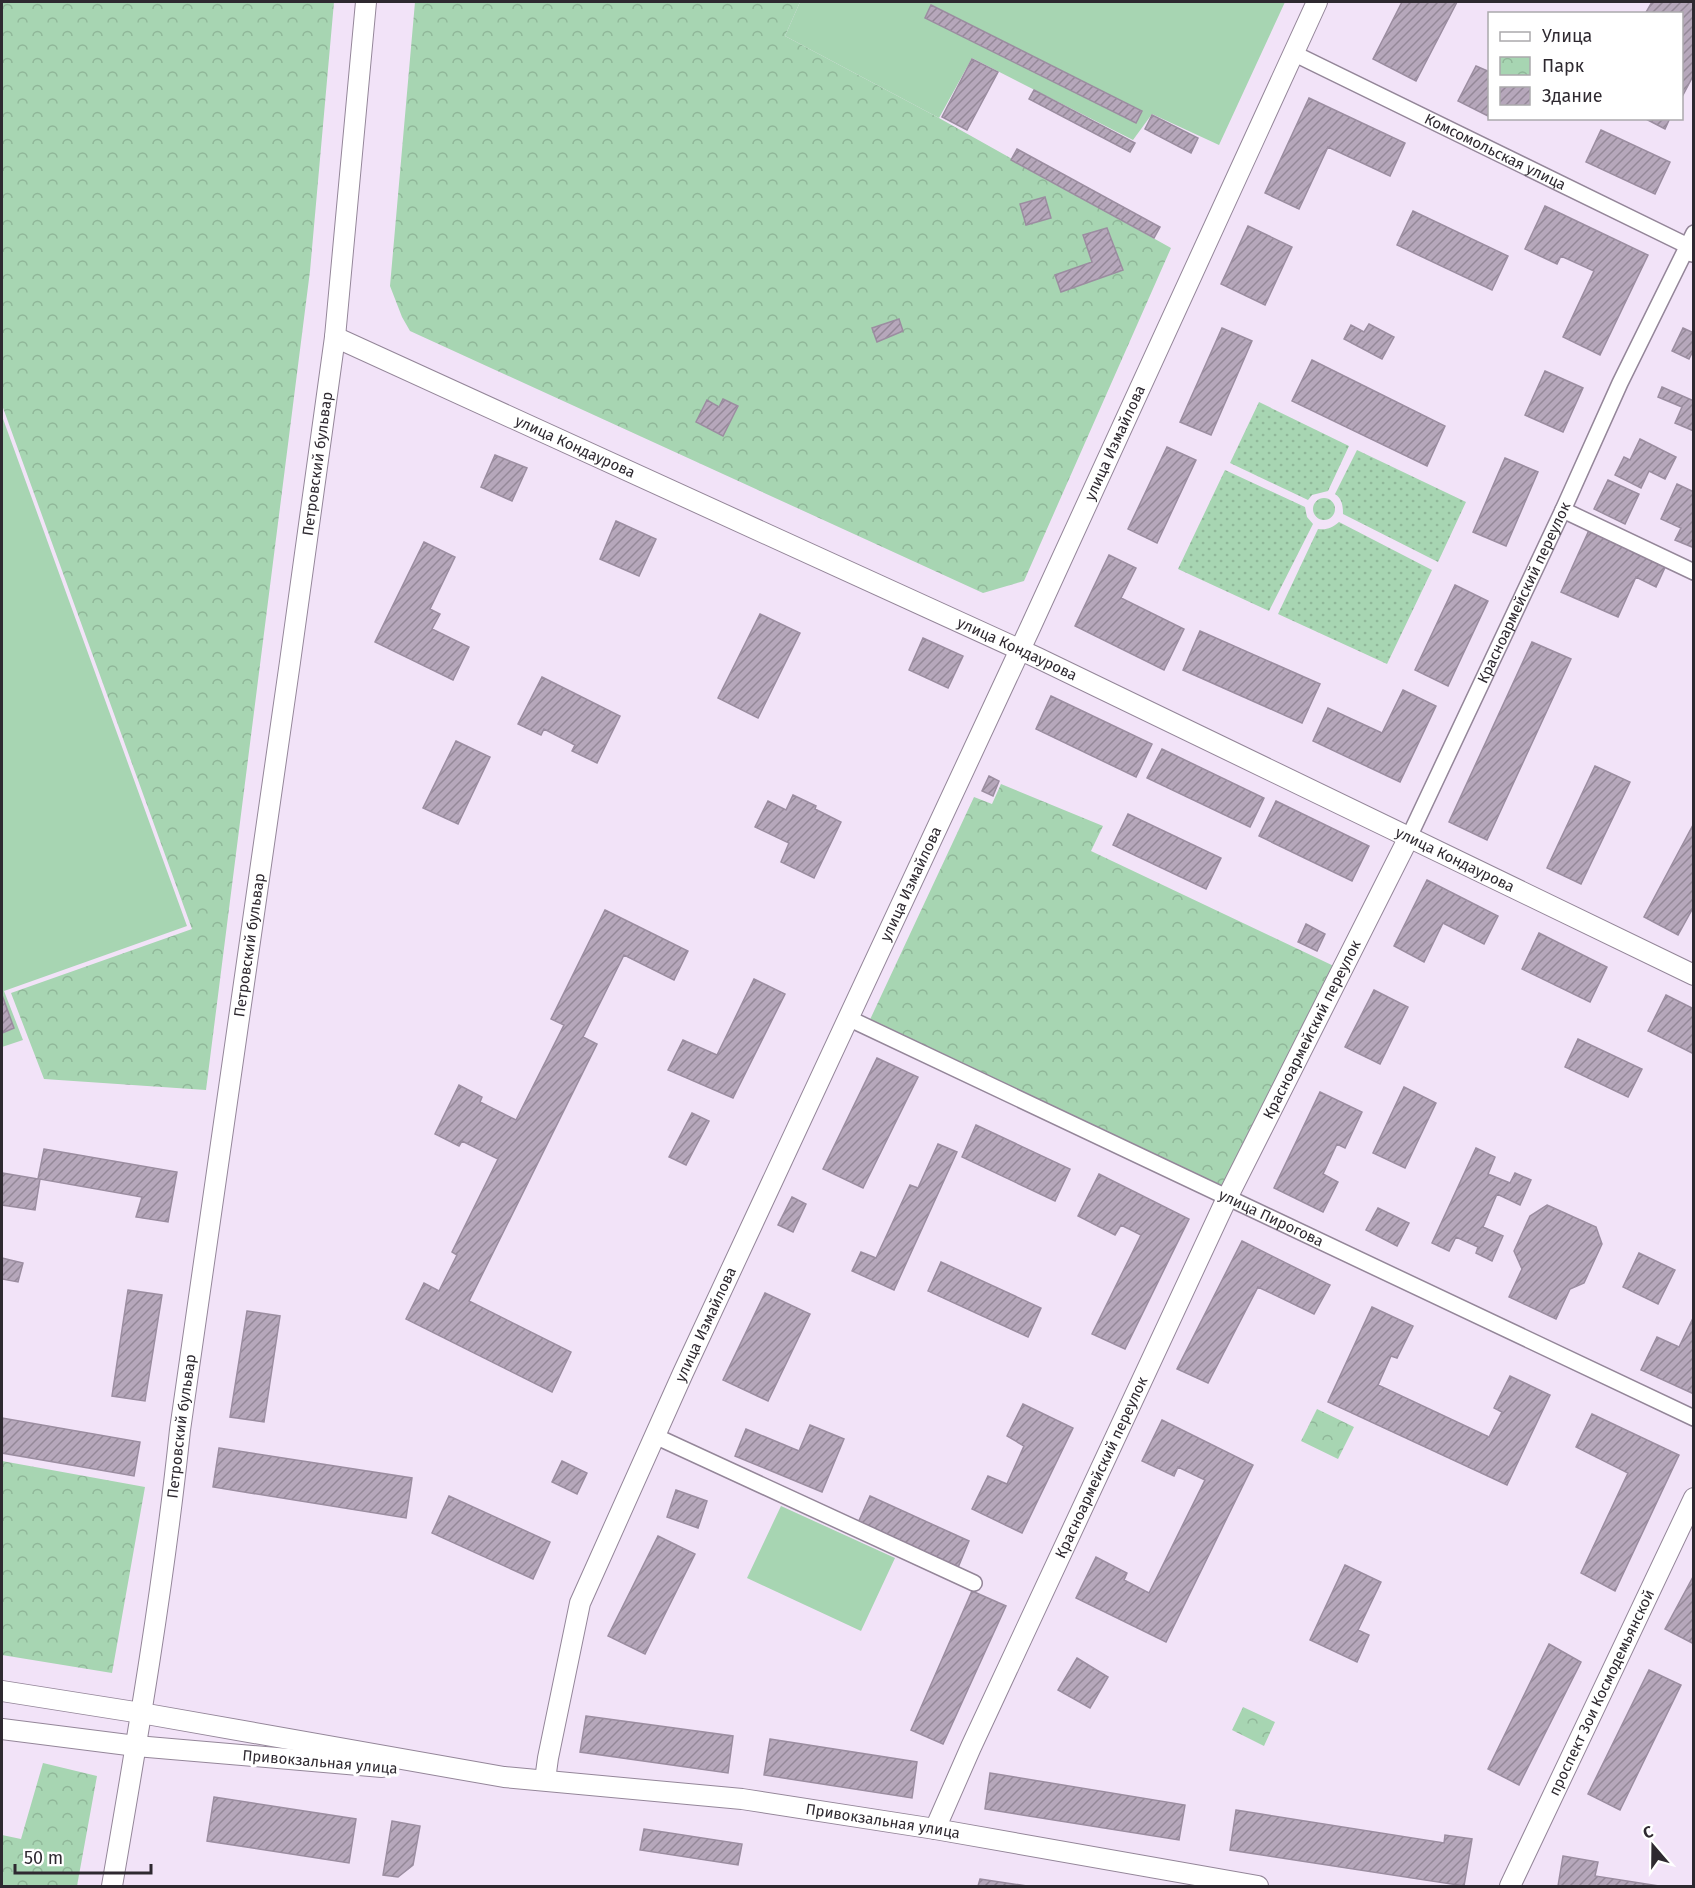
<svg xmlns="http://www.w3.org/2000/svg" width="1695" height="1888" viewBox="0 0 1695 1888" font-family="'Fira Sans',sans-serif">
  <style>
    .grass { fill: url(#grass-dots) }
    .park { fill: url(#park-crowns) }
    .pitch { fill: #a7d5b2 }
    .building { fill: url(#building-hatch); stroke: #9b8da0; stroke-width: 1.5 }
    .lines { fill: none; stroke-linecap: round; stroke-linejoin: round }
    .minor-casing { stroke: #948699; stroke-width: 18 }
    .tertiary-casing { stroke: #948699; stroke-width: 22 }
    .minor { stroke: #fff; stroke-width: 15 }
    .tertiary { stroke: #fff; stroke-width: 20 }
    .labels { text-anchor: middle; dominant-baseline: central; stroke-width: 6; stroke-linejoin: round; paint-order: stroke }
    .street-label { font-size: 15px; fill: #2e2930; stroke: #fff }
  </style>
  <defs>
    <pattern id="grass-dots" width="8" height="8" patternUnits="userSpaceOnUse" patternTransform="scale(1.5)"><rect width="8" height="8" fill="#a7d5b2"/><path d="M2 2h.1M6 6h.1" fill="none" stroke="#90b799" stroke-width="1.8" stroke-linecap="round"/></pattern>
    <pattern id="park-crowns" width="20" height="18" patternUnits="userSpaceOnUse" patternTransform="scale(1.5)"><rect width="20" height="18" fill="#a7d5b2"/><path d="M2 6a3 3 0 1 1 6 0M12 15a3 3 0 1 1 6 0" fill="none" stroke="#90b799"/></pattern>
    <pattern id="building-hatch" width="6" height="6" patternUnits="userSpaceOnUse" patternTransform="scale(1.5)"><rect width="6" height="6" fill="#b6a7bb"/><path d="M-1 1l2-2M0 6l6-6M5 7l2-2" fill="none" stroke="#948898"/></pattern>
  </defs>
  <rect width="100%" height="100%" fill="#f2e3f8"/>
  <path class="grass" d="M1259,402L1349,446L1328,491L1312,495L1308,500L1230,463Z
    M1357,450L1466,502L1438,562L1343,514C1343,505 1342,499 1335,494Z
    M1225,470L1305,507L1307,517L1313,524L1269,611L1178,569Z
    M1313 509a11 11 0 1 1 22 0a11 11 0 1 1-22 0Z
    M1339,522L1432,570L1387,664L1278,614L1318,529C1327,530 1332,528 1339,522Z"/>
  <path class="park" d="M2,2H334L310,271L206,1090L44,1079L11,993L192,929L2,405Z
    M415,2H800L785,36L939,118L1171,248L1024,581L983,593L410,331L402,317L390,286Z
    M1001,784L1103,826L1091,851L1338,968L1227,1197L867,1026L974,797L992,804Z
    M1317,1409L1354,1427L1338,1459L1301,1441Z
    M2,1461L145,1487L112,1673L2,1655Z
    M1243,1707L1275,1722L1264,1746L1232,1730Z
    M43,1763L97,1776L77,1886H2V1835L21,1839Z"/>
  <path class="pitch" d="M800,2H1285L1219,145L1152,114L1133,140L972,58L939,118L785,36Z
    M2,416L187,926L4,991L23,1040L2,1047Z
    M781,1506L895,1558L861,1631L747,1578Z"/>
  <path class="building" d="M1402,2H1457L1416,81L1373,59Z
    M1652,2H1694V74L1682,97V14H1645Z
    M931,5L1142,111L1136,123L925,18Z
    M972,59L998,72L967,130L942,117Z
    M1476,66L1490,72V117L1458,101Z
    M1034,90L1135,143L1130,152L1029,99Z
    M1309,98L1405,143L1390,176L1328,147L1299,209L1265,193Z
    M1152,115L1198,138L1191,153L1145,129Z
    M1644,118H1670L1665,129Z
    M1601,130L1670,162L1655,194L1586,162Z
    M1017,149L1160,227L1154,238L1011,160Z
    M1045,197L1051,218L1026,225L1020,204Z
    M1545,206L1648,255L1600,355L1563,337L1594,271L1561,256L1557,264L1525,249Z
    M1413,211L1508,256L1492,290L1397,245Z
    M1248,226L1292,247L1265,305L1221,284Z
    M1107,228L1123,270L1061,292L1055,275L1092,262L1083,235Z
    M899,319L903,331L877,342L872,328Z
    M1369,324L1394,337L1382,359L1344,339L1351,325L1364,332Z
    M1222,328L1252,341L1211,435L1180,422Z
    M1683,328L1694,333V349L1689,359L1672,351Z
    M1312,360L1445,426L1427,466L1292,401Z
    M1545,371L1583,388L1563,432L1525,415Z
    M1662,387L1694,401V431L1675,423L1682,407L1658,397Z
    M723,399L738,406L723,436L696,422L707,400L719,407Z
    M1640,439L1676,457L1665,479L1649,471L1641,488L1615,475L1624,457L1630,460Z
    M1167,447L1196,460L1157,543L1128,529Z
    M495,455L527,468L512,501L481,487Z
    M1505,458L1538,472L1506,546L1473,532Z
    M1608,480L1639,494L1625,524L1594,509Z
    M1677,484L1694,492V543L1692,547L1675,540L1681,528L1661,519Z
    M616,521L656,539L639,576L600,559Z
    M1590,528L1667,563L1656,587L1636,577L1618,617L1561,592Z
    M424,542L455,557L430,609L440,614L432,629L469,647L453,680L375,642Z
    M1109,555L1136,568L1121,598L1184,629L1164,670L1075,626Z
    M1455,585L1488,601L1448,686L1415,670Z
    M760,614L800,633L758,718L718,698Z
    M1200,631L1320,684L1302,723L1183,670Z
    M923,638L963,656L948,688L909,670Z
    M1532,642L1571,659L1487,840L1449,822Z
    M542,677L620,716L597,763L572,751L575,745L544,729L541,735L518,724Z
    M1403,690L1436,706L1400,782L1313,741L1328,708L1382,733Z
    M1051,696L1152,744L1136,777L1036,729Z
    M456,741L490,757L458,824L423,808Z
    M1162,749L1264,798L1250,827L1147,778Z
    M1595,766L1630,782L1581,884L1547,868Z
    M989,776L999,781L993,796L982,791Z
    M793,795L816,806L815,809L841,822L814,878L781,862L789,843L755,827L768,801L786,810Z
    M1276,801L1369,846L1352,881L1259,836Z
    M1128,814L1221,858L1206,889L1113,845Z
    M1694,823V906L1678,935L1644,917Z
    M1427,880L1498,916L1484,944L1443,923L1424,962L1394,946Z
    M605,910L688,951L674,980L624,955L583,1037L597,1044L469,1301L571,1352L552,1392L406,1319L424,1283L439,1291L457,1255L452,1252L498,1159L462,1141L459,1146L435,1134L459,1085L482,1097L480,1102L516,1120L564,1025L551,1019Z
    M1306,924L1325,934L1317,951L1298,942Z
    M1539,933L1607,967L1590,1002L1522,969Z
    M754,979L785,994L733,1098L668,1070L683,1040L717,1055Z
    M1374,990L1408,1007L1380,1064L1345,1047Z
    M2,995L14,1028L2,1033Z
    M1666,995L1694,1009V1054L1648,1031Z
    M1578,1039L1642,1069L1628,1097L1565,1067Z
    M877,1058L918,1077L863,1188L823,1169Z
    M1404,1087L1436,1103L1405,1168L1373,1153Z
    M1320,1092L1362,1112L1345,1148L1337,1144L1323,1174L1338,1182L1323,1212L1274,1188Z
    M692,1113L709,1121L686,1165L669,1157Z
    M976,1125L1070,1169L1055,1201L962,1157Z
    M938,1144L957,1152L894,1290L852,1271L861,1252L876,1258L910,1185L918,1188Z
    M1476,1148L1495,1157L1488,1174L1510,1183L1515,1173L1531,1180L1520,1205L1497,1194L1483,1227L1503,1236L1492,1261L1476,1253L1478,1247L1456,1237L1449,1251L1432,1243Z
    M44,1149L177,1172L168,1222L136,1217L142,1197L40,1179L35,1210L2,1205V1173L38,1179Z
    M1099,1174L1189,1219L1125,1349L1092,1334L1141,1235L1121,1225L1115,1235L1078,1216Z
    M792,1197L806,1204L793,1232L778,1225Z
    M1547,1205L1596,1227L1602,1244L1584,1283L1570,1289L1556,1319L1509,1297L1522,1269L1514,1251L1530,1216Z
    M1378,1208L1409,1223L1397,1246L1366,1230Z
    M1242,1241L1330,1285L1314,1314L1258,1287L1208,1383L1177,1369Z
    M1639,1253L1675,1270L1658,1304L1623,1287Z
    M2,1258L23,1263L18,1282L2,1279Z
    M941,1262L1041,1308L1028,1337L928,1291Z
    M128,1290L162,1295L145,1401L112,1396Z
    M765,1293L810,1314L768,1401L723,1380Z
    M1372,1307L1413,1326L1397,1358L1391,1356L1378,1385L1489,1437L1502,1412L1494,1408L1510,1376L1550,1395L1507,1485L1328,1402Z
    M247,1311L280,1316L264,1422L230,1417Z
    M1694,1316V1394L1641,1370L1657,1337L1679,1347Z
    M1023,1404L1073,1428L1022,1533L972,1509L988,1476L1007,1484L1024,1446L1007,1436Z
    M1592,1414L1679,1455L1615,1591L1581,1573L1628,1473L1576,1447Z
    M2,1418L140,1442L134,1476L2,1453Z
    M1162,1420L1253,1465L1166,1642L1076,1598L1096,1557L1127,1573L1124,1580L1149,1593L1205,1480L1178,1467L1174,1476L1142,1461Z
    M810,1425L844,1439L822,1492L735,1456L746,1429L799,1451Z
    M219,1448L412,1478L406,1518L213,1487Z
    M562,1461L587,1473L577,1494L552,1482Z
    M676,1490L707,1501L698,1528L667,1517Z
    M449,1496L550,1542L533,1579L432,1533Z
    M870,1496L969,1541L957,1570L857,1525Z
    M658,1536L695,1554L645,1654L608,1636Z
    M1345,1565L1381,1582L1358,1630L1369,1635L1357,1662L1310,1640Z
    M1694,1575V1644L1665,1629Z
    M972,1591L1006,1606L943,1744L911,1730Z
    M1549,1644L1581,1662L1519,1785L1488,1769Z
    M1077,1658L1108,1677L1090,1708L1058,1690Z
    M1649,1670L1681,1685L1620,1810L1588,1794Z
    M586,1716L733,1736L728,1773L580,1752Z
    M770,1739L917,1762L912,1798L764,1775Z
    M990,1773L1185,1805L1179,1840L985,1809Z
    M214,1797L356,1819L349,1863L207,1841Z
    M1236,1810L1444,1843L1445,1835L1472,1839L1464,1886L1230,1850Z
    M392,1821L420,1826L413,1865L398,1877L383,1875Z
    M644,1829L742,1844L738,1865L640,1850Z
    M1563,1856L1598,1862L1595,1876L1659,1886H1558Z
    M980,1879L1027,1886H978Z"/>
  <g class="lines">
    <defs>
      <g id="minor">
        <path id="s1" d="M1293,53L1688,246L1692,254"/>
        <path d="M1563,510L1694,572"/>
        <path id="s2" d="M1409,837L1563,510L1620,383L1694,233"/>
        <path id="s3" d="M848,1018L1694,1418"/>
        <path d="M655,1436L974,1583"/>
      </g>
      <g id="tertiary">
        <path id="s4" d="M335,337L1038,658L1694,975"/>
        <path id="s5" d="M2,1691L141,1713L504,1777L742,1799L935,1829L1258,1886"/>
        <path d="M2,1729L136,1746L382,1767"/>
        <path id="s6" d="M545,1780L548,1758L580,1603L683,1373L1031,626L1317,2"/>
        <path id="s7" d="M935,1829L971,1747L1227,1198L1409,837"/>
        <path id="s8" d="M112,1886C138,1735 164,1583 180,1430L290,662L335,337L366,2"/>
        <path id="s9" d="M1510,1886L1694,1498"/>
      </g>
    </defs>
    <use href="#minor" class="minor-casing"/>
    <use href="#tertiary" class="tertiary-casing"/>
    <use href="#minor" class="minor"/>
    <use href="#tertiary" class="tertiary"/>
  </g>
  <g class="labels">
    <g class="street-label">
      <text stroke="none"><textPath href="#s1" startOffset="225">Комсомольская улица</textPath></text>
      <text stroke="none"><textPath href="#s6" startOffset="1458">улица Измайлова</textPath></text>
      <text stroke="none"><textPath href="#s4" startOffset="264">улица Кондаурова</textPath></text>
      <text stroke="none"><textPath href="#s8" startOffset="1437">Петровский бульвар</textPath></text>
      <text stroke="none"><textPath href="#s2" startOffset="270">Красноармейский переулок</textPath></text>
      <text stroke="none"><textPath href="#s4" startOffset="750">улица Кондаурова</textPath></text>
      <text stroke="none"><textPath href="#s4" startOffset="1236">улица Кондаурова</textPath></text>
      <text stroke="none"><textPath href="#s6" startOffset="972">улица Измайлова</textPath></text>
      <text stroke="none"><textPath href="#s8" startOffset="951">Петровский бульвар</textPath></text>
      <text stroke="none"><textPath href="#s7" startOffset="884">Красноармейский переулок</textPath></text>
      <text stroke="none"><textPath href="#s3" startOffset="468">улица Пирогова</textPath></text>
      <text stroke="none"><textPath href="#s6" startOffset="486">улица Измайлова</textPath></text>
      <text stroke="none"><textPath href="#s8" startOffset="465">Петровский бульвар</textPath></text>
      <text stroke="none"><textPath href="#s7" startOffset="398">Красноармейский переулок</textPath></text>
      <text stroke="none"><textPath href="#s9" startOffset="214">проспект Зои Космодемьянской</textPath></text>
      <text transform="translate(320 1762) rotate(5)">Привокзальная улица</text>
      <text stroke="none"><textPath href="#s5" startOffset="891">Привокзальная улица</textPath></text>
    </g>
  </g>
  <rect width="1695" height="1888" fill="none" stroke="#2e2930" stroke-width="6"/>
  <rect x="1488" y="12" width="195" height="108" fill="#ffffff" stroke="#aba9ac" stroke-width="1.5"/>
  <rect x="1500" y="32" width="30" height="9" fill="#ffffff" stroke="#aba9ac" stroke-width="1.5"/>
  <text x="1542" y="42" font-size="18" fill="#2e2930">Улица</text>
  <rect x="1500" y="57" width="30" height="18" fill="url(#park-crowns)" stroke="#aba9ac" stroke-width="1.5"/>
  <text x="1542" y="72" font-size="18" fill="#2e2930">Парк</text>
  <rect x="1500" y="87" width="30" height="18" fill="url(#building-hatch)" stroke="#aba9ac" stroke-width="1.5"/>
  <text x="1542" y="102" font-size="18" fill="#2e2930">Здание</text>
  <g transform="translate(1653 1846) rotate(340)" stroke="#ffffff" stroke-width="4.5" paint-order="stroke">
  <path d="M0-4.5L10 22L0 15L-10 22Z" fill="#2e2930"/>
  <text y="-9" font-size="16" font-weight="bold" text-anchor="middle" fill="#2e2930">С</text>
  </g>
  <path d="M15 1864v9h136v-9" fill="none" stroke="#2e2930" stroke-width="3"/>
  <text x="24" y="1864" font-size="18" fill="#2e2930" stroke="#ffffff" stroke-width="4.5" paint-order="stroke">50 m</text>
</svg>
